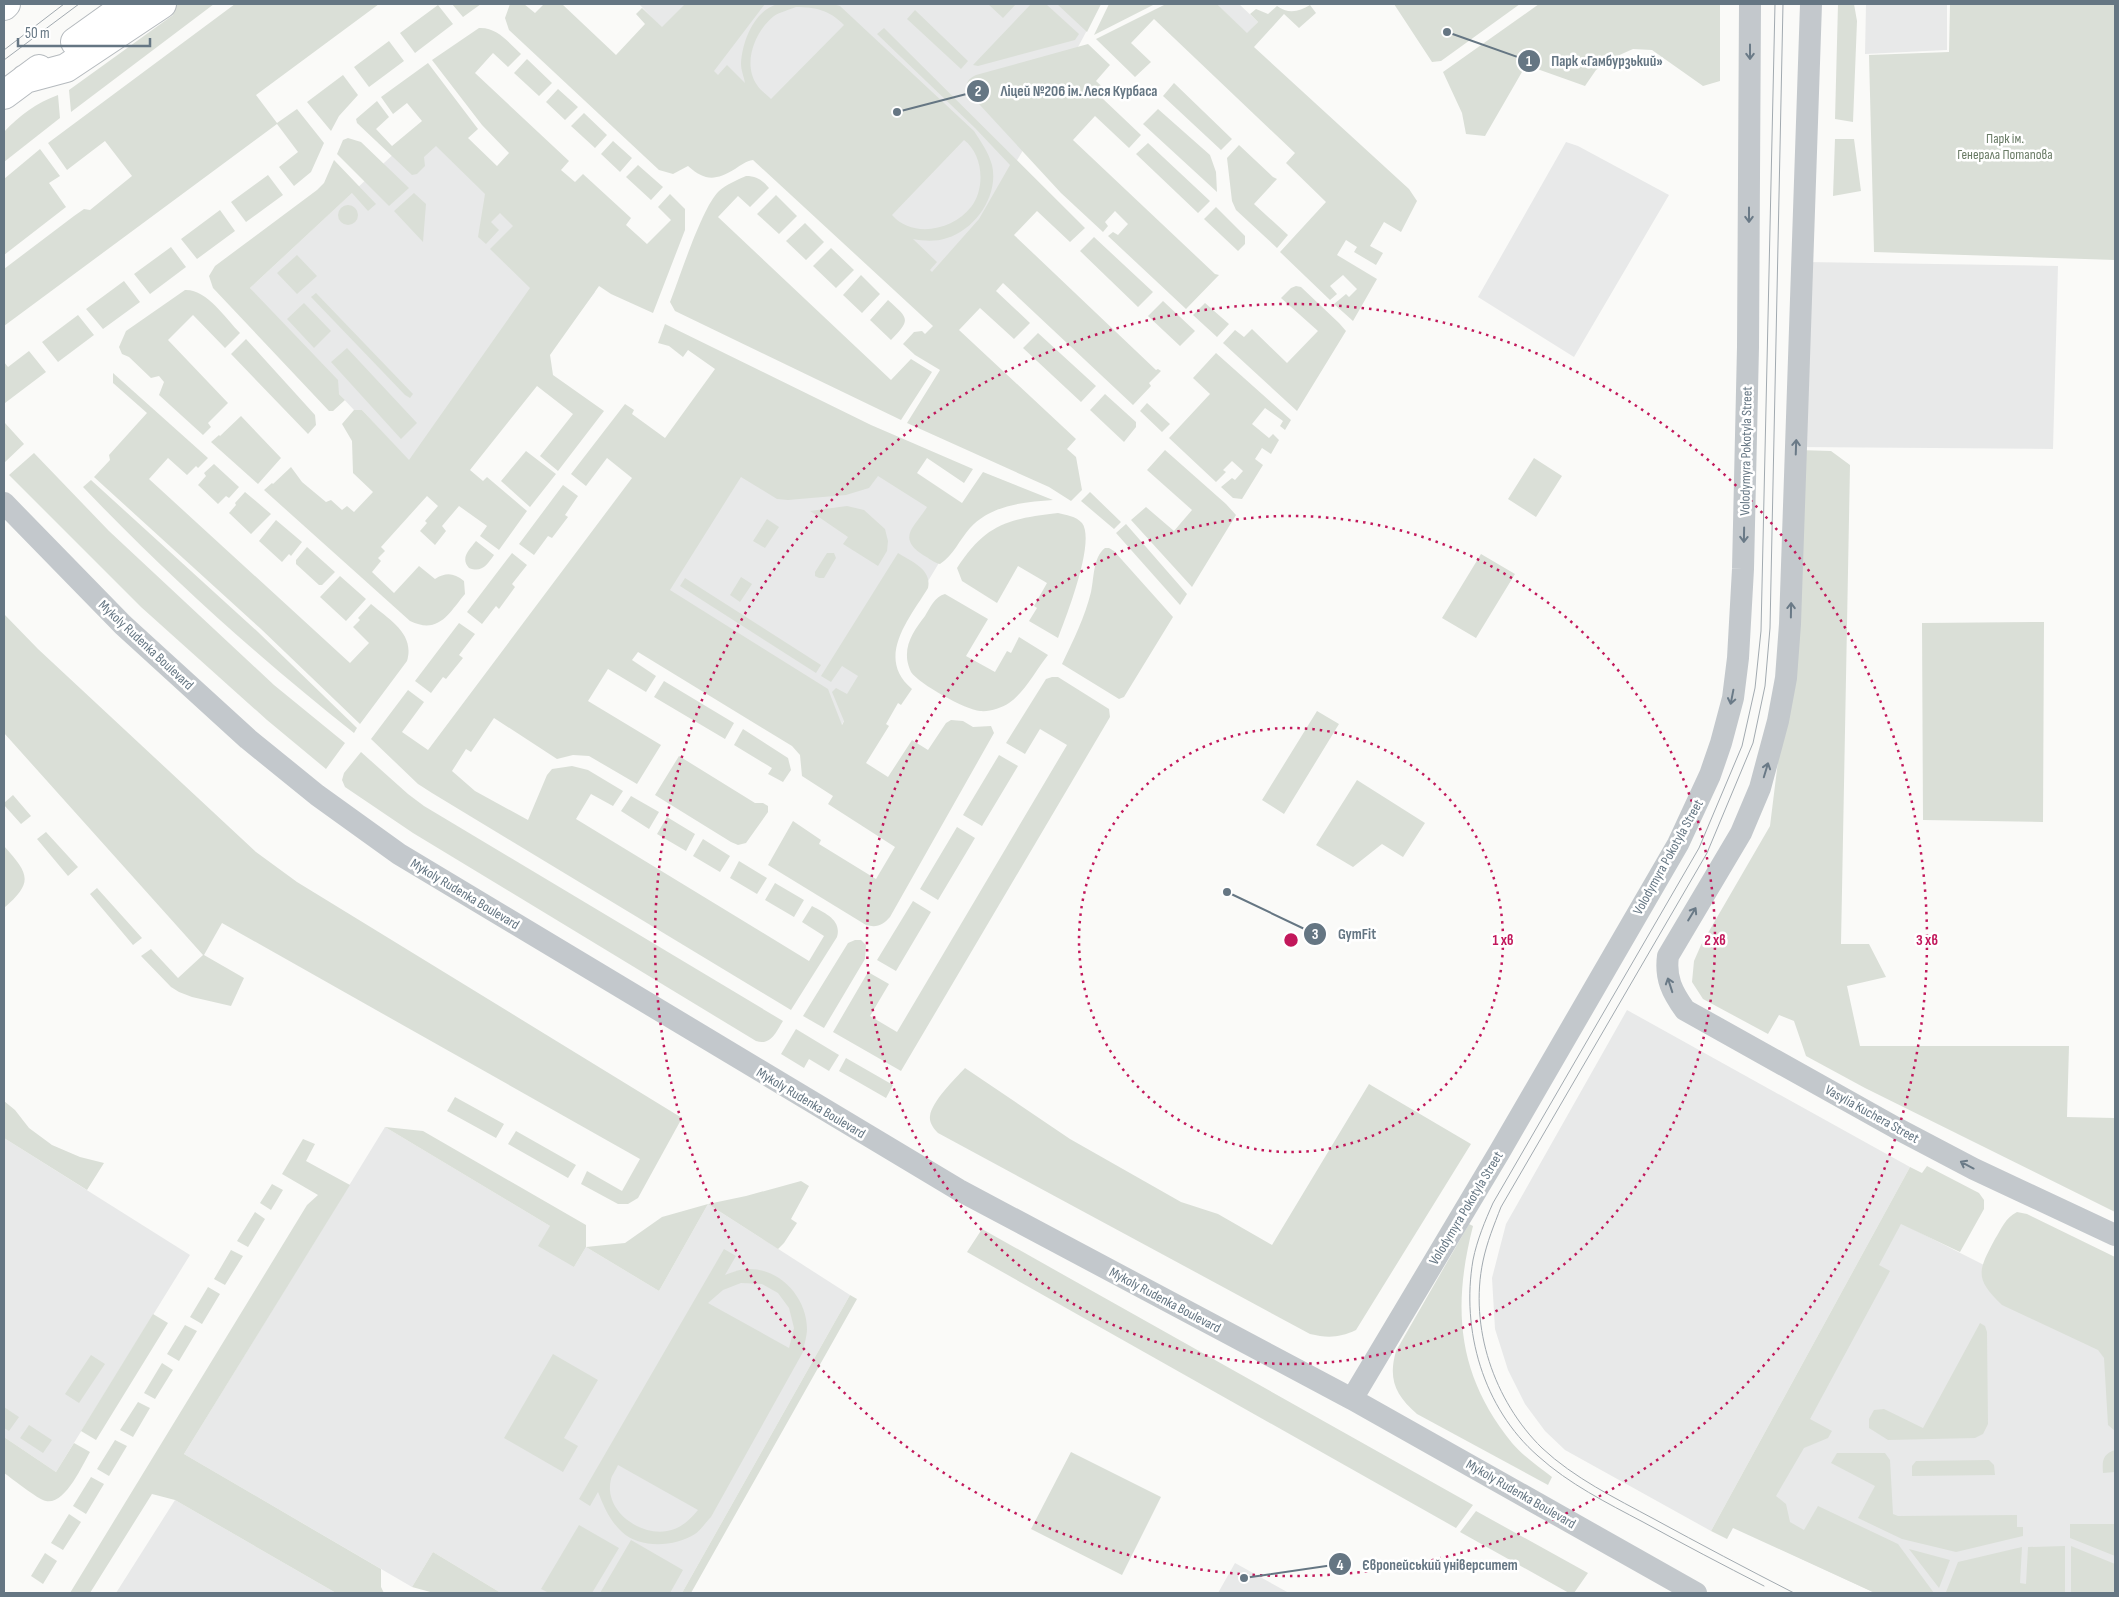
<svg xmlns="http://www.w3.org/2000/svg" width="2119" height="1597" viewBox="0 0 2119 1597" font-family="'Sofia Sans Condensed',sans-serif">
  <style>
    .built { fill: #e8e9e9 }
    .green { fill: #dadfd7; fill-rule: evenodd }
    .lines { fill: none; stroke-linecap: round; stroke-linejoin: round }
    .major-casing { stroke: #b5babe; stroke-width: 30 }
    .minor { stroke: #c3c8cc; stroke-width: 22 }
    .major { stroke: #fff; stroke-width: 28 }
    .tram { stroke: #a2aab0; stroke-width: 1 }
    .oneway { stroke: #6a7a87 }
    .ring { fill: none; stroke: #c2185b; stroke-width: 2.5; stroke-dasharray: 2.5 5 }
    .labels { text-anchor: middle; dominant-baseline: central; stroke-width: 5; stroke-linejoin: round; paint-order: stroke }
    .park-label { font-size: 14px; fill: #687a64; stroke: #fff }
    .street-label { font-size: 14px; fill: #657683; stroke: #fff }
    .centre { fill: #c2185b; stroke: #fff; stroke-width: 2.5 }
    .ring-label { font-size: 15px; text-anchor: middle; font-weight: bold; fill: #c2185b; stroke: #fff; stroke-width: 5; stroke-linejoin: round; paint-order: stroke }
    .leader { fill: none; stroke: #657683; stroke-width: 2 }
    .callout-dot { fill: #657683; stroke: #fff; stroke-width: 2 }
    .mark-label { font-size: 15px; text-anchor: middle; font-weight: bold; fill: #fff }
    .callout-label { font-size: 15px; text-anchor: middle; font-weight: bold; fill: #657683; stroke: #fff; stroke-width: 5; stroke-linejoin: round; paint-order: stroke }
  </style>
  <rect width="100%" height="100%" fill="#fafaf8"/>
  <path class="built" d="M639,4H1101L1022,152L980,222L931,277L695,63Z
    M1217,4H1239L1258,22L1247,34Z
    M1866,4H1947V50L1865,54Z
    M429,121L595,292L442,497L362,410H354L339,394L250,288Z
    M1566,142L1578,146L1669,195L1574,357L1478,297Z
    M1806,262L2058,266L2053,449L1798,447Z
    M752,389L966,518L830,744L613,606Z
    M1627,1010L1910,1167L1711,1531L1565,1450L1545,1431L1525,1404L1508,1370L1495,1329L1492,1278L1506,1224Z
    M385,1127L550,1226L574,1267L586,1247L659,1291L708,1204L850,1295L682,1593H501L433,1552L412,1587L184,1454Z
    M4,1138L190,1255L56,1472L4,1437Z
    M1901,1223L1982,1264L2115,1326V1593H1875L1733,1527Z
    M175,1500L336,1593H116Z
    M1235,1563L1289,1593H1218Z"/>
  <path class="green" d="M171,4H214L71,112L69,90L173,15L171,12Z
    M235,4H379L256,95L277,123L297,109L324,143L311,172L294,186L279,167L298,152L277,124L4,326V269L74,216L84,209L90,210L132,176L105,141L67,170L48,143Z
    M452,4H481L463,17Z
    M510,4H524L535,13L544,4H562L616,55L645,24L636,14L642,8L662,27L685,4H765L714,71L718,75L727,65L745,83C744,77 741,70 741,64C742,42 754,10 778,4C792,0 817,4 833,4L840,6L974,131C981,142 988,151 992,165C999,195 976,229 947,238C936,242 923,241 913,239L937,262L930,270L932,272L979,219L1010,165L975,128L877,34L884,28L1085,228L1070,242L1037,211L1014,235L1156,370L1158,369L1161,371L1149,383L1151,386L1133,405L1003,283L996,291L1030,323L1014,339L980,308L959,330L1076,439L1067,449L1076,457L1082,490L1071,501L1049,487L907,423L940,370L915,355L903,344L914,332L922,331L925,334L933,326L753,160C746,161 741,165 735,169C715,181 705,181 688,166L673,174L659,170L509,30L505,18ZM796,7C816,7 829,10 844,25L771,99C767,95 760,90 757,85C742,63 755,31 774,16C780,12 789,10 796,7ZM964,140C983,154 986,188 971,207C953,230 913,239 892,215Z
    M988,4H1016L1003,18Z
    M1031,4H1046L1079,34L1075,40L978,66L973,65Z
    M1057,4H1101L1087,32Z
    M1109,4H1155L1094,35Z
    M1166,4H1217L1247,33L1258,22L1250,14L1256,9L1268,14L1277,6C1288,14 1299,12 1310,5L1316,13L1299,28L1284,14L1254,47L1409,189L1417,201L1401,232L1384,222L1370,246L1383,253L1376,265L1354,252L1357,247L1346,240L1337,255L1377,279L1353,321L1334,304L1346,294L1349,297L1357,289L1343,275L1330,286L1337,294L1330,300L1280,252L1326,202L1286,163L1295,153L1154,19L1131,43L1151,62L1135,77L1096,39Z
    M1394,4H1520L1441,61L1432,62Z
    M1539,4H1720V81L1703,86L1652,50L1633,49L1615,57L1596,70L1585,86L1526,65L1485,136L1466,134L1462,113L1443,72Z
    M1838,4H1854L1857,21L1853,122L1835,119Z
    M1950,4H2115V260L1874,252L1869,55L1949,52Z
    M438,5L453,24L415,53L400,33Z
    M915,10L968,61L961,69L907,19Z
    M479,28C497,27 508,42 521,54L508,67L493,53L475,73L569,161L561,170L575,182L583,174L631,218L626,225L647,244L671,220L658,207L670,194L685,209V230L653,313L611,294L599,286L550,355L553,375L604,411L558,471L540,456L573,414L537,386L470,470L483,481L487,477L527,511L499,550L480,536L487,526L459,506L442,526L446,531L435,545L420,531L427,523L425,521L438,506L427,496L381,547L385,551L378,558L381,561L372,572L394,593L419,566L435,579C446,572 454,573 464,581L465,594C449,613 439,635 410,621L264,490L272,483L273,484L291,467L302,482L326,502L331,500L342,510L347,506L354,512L373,492L353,473L352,441L342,424L354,410H362L409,460L530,288L490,249L513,226L500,213L491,222L499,230L486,244L478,237L485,194L436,146L424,157L425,166L417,174L412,175L357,123L356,119L377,101L389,117L376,129L392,146L422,121L407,103L393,114L381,97L428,63L478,129L468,138L497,166L509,153L482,125L432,60Z
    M389,41L404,61L369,87L354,67Z
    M1088,44L1110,65L1096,81L1108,92L1102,98L1141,135L1129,148L1095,116L1073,140L1215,274L1219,275L1186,309L1108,236L1113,232L1118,235L1128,224L1115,211L1105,222L1108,226L1103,232L1061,193L967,91C966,82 968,79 976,75Z
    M527,59L552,83L539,96L514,73Z
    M343,75L358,95L339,116L331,131L307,102Z
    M1174,83L1232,139L1221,150L1163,96Z
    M558,89L578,107L565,120L546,102Z
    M58,95L60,118L4,162V132C20,115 36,103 58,95Z
    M1158,109L1210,155L1216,172L1217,192L1143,124Z
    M584,113L607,135L595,148L571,126Z
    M348,138L361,142L409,188L389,206L337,154L343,140Z
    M1835,139H1854L1861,191L1833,196Z
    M613,141L632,158L620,172L601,154Z
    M1148,143L1210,201L1198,213L1136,154Z
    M1239,145L1273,177L1277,179L1254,204L1288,235L1277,248L1236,210L1232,201L1227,158Z
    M40,149L60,176L49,183L66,207L4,255V179Z
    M334,160L376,204L368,211L352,193L250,288L338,380L339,394L345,400L333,411H329L213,288L209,276L215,266L317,190L324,183Z
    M638,165L663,187L651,200L626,177Z
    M268,175L283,195L246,222L231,202Z
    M746,176C757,176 762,180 769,188L750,207L738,196L718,217L891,380L911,359L932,372L901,420L675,311L670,302C680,277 702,207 719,191C727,184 737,180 746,176Z
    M414,193L426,204L423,242L394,211Z
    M776,195L797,216L779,234L757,214Z
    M338 215a10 10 0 1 1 20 0a10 10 0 1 1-20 0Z
    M1216,207L1245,236V244L1238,251L1204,219Z
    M220,210L235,231L197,259L181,239Z
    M805,223L824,242L806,260L786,241Z
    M1094,237L1153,292L1138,307L1080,251Z
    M171,247L186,267L150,294L134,274Z
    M831,248L854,270L836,288L813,266Z
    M297,255L317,276L297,294L277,273Z
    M861,275L880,294L862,313L843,295Z
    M124,281L140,302L103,329L86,309Z
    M1296,286L1301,287L1339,323L1346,331L1297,411L1223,343L1235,330L1244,337L1252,329L1287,363L1318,331L1281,298L1291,288Z
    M185,290C207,289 225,318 240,333L225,348L193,315L168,340L228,403L208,423L211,427L203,435L159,395L164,382L159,376L151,378L129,357L122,354L119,347L126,331Z
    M316,293L413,394L410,398L405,395L311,297Z
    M888,300C909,319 911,319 891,340L870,320Z
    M1163,301L1195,331L1180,346L1148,316Z
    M304,303L331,331L314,348L287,319Z
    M1205,303L1229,324L1217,337L1193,315Z
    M78,315L94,335L58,362L42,342Z
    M665,324L871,425L973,469L964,483L927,458L917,473L962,503L983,472L1053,500C1024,502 991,505 970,528C960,539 953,556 940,564C934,563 929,558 923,555C896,537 915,527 927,507L878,476L869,488L846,495L788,500L777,499L741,477L670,590L828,689L842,725L844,721L832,692L836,688L847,694L858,676L842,666L831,682L821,676L898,553C912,562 932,569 928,588C909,619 875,658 912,689L901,705L898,703L886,724L889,726L866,763L888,777L912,740L928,750L946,723L951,720L963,721L973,727L991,726L994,733L890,917C883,925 877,928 866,925L768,865L793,821L821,840L819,844L876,879L895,847L828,804L833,796L802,776L800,755L792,746L638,652L632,660L656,676L646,692L608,669L588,701L661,745L637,784L589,756L573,755L557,759L494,718L471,752L466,749L452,771L475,791L528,820L547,775L552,769L572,766L588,770L623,791L613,806L591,794L576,819L809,961L824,936L802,922L812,906C825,913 842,920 837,937L791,1010L432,793L418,784L371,739L408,690L424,702L402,732L428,750L632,478L607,458L586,486L571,474L625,404L634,410L632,414L665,438L715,369L688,350L683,357L669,346L658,343Z
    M1038,333L1096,386L1081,402L1023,348Z
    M246,339L315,415L316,425L308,434L231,354Z
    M347,348L417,423L401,439L331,362Z
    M29,351L46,372L5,403L4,362L8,367Z
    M1216,353L1291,420L1285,430L1280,426L1283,421L1265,408L1252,424L1269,438L1273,434L1279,440L1271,454L1262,448L1255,459L1263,465L1242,499L1233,498L1221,487L1232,478L1235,480L1243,471L1232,461L1223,470L1226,472L1216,482L1169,438L1210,394L1193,378Z
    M113,373L208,458L198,468L196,466L187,475L168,458L149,479L350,663L369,643L353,627L360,620L358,618L371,604C390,620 415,634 407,661L360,724L261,629L94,477L110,460L109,455L147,413L113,383Z
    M1105,394L1136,422V427L1124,442L1090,410Z
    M1147,403L1170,424L1162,432L1140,411Z
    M241,416L281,458L258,484L211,442L219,435L220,436Z
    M5,423L24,444L4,463V424Z
    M1165,450L1226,504L1236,515L1192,587L1131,520L1146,507L1174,531L1192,510L1147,470Z
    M1798,450L1831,451L1850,465L1841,944H1869L1886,977L1847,986L1860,1046H2069L2067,1117L2115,1118V1212L1865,1088L1806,1056L1794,1021L1779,1015L1768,1034L1703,999L1692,982L1694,961L1701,945L1770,826L1790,664Z
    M526,451L556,474L530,507L501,481Z
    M34,453L109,531L274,685L345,743L326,769L267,720L141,607L9,475Z
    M1534,458L1562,476L1536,517L1508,499Z
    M214,464L239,487L229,498L226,496L218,504L198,485L206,476L204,473Z
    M91,480L258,632L357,728L354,733C258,657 167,575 83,487Z
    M563,485L578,496L565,515L568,517L552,538L548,536L534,555L519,544Z
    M245,492L271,514L251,534L229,513L236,505L235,503Z
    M1090,492L1121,522L1114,529L1081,501Z
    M847,506L864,510L885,529L888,541L887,551L878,566L843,544L848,537L810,511Z
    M1058,513C1066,515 1076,516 1082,523C1096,541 1066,617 1058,638L1029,621L1037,608L1034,606L1047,583L1018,566L997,603L962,581L957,568C986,524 1007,519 1058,513Z
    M767,519L779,527L765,548L753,541Z
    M276,520L302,542L291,556L289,554L282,562L259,541Z
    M1126,524L1187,594L1180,605L1116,533Z
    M476,541L494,555C487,565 482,573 469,568C460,558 469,550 476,541Z
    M307,547L335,572L322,585H319L296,564V560Z
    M1105,548H1109L1114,551L1173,617L1124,697L1119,699L1062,664C1073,641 1085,617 1091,592C1094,579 1093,557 1105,548Z
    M512,553L527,565L512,584L515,587L499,609L496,606L482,624L467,612Z
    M827,553H834L836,558L824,578H819L815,576V572Z
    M1481,554L1515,574L1476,638L1442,618Z
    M340,576L366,599L346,621L320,597Z
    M741,577L752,584L740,602L730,595Z
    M685,578L821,665L816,673L680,586Z
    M945,594L988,619L966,656L995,672L1007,651L1011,653L1019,637L1048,655C1036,670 1025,692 1009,703C1001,708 990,712 980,711C966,710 919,684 911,672C909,668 907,661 907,657C906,641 916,628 925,616C930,608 935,596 945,594Z
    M4,614L38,649L256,852L297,882L682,1118L638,1198L628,1204H618L581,1184L587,1171L622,1191L640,1159L222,923L204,955L244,978L231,1006L192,997L179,992L171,987L141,956L151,949L178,978L203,955L4,733Z
    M2044,622L2043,822L1923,820L1922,623Z
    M459,623L475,634L459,655L463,658L446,679L443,677L431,693L415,681Z
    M1052,677H1058L1109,709L1110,717L901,1071L833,1032L868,972L889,984L870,1016L897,1032L1067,745L1040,729L1025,754L1006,743L1046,679Z
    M664,681L734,723L725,739L654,697Z
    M1317,711L1339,724L1284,814L1262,800Z
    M743,729L788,758L791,770L783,782L768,774L772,768L734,745Z
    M361,752L408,794L424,806L783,1021C776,1032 771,1046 756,1041L413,833L345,787L342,780L344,773Z
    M999,755L1018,766L982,826L963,815Z
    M679,756L755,803H763L768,806V812L746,843L738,845L731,842L655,795Z
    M1357,780L1425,823L1403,857L1382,844L1353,867L1316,845Z
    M13,795L31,816L21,824L4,805V803Z
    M631,796L659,812L649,829L621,811Z
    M667,817L695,834L686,851L657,834Z
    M957,827L975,838L938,900L920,889Z
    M46,832L78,867L68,876L37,839Z
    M703,839L730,856L720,872L693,856Z
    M4,846C29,874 34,882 4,908Z
    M739,861L767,878L757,894L730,878Z
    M775,883L804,900L794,917L765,900Z
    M97,888L142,938L133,945L90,894Z
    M913,901L931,912L896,971L877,960Z
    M855,940H861L866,945L865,959L824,1028L803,1016L848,943Z
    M796,1029L839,1055L829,1071L809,1059L804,1068L781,1054Z
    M846,1058L893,1085L886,1098L839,1071Z
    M965,1068L1070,1139L1181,1202L1218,1214L1272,1245L1369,1084L1471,1144L1356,1330C1339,1338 1327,1338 1310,1334L938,1133C934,1129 929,1123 930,1116C932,1101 955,1079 965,1068Z
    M455,1097L504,1124L496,1138L447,1111Z
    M4,1101L15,1110L29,1128L52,1145L80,1157L104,1163L87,1190L4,1138Z
    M385,1127L423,1131L586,1225V1247L625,1243L662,1217L708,1204L746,1196L801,1181L809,1186L791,1219L797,1223L784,1243L778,1249L708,1204L659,1291L586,1247L574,1267L538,1246L550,1226Z
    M516,1131L576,1165L568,1178L508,1144Z
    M303,1139L315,1144L306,1161L350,1185L184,1454L381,1569V1587L384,1593H336L175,1500L152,1494L90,1593H70L307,1205L318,1195L282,1174Z
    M1927,1166L1979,1193L1984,1200V1209L1960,1252L1901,1224L1879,1265L1890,1271L1810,1419L1832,1431L1828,1438L1804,1448L1776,1496L1786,1504L1790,1522L1804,1530L1818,1506L1898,1544L1934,1593H1875L1733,1528L1727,1539L1711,1531L1910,1167L1922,1173Z
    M272,1184L283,1190L271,1210L260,1203Z
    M255,1212L265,1219L248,1247L237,1241Z
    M2017,1212L2027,1214L2115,1257V1431L2108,1425L2104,1358L2098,1350L2002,1305C1974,1278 1978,1271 1995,1239C2002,1228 2005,1218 2017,1212Z
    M1469,1224L1473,1226C1452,1308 1457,1375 1512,1443C1523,1456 1539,1467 1552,1477L1548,1485L1417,1414C1395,1395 1388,1379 1396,1351Z
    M982,1229L1473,1505L1456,1528L967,1252Z
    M724,1249L736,1256L725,1275C730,1273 735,1271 740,1270C775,1263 807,1295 807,1329C807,1336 804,1345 803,1352L711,1517C706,1522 701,1530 695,1534C675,1547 640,1549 622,1532C610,1521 604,1507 598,1492L590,1506L579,1499ZM741,1283L762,1284L778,1293L789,1308L794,1328L789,1348L708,1303L723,1290ZM618,1465L698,1510C690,1520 680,1529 667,1531C640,1536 603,1511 611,1479C612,1475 616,1470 618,1465Z
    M231,1250L243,1256L225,1285L214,1279Z
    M208,1287L220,1294L202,1324L190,1317Z
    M850,1295L857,1299L691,1593H682Z
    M153,1314L168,1323L96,1440L81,1431Z
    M1980,1323L1985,1326L1987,1332L1988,1424L1983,1434L1975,1438L1888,1440L1869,1428V1419L1874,1410L1884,1409L1923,1428Z
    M185,1325L197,1331L179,1361L167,1354Z
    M553,1354L598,1380L564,1438L578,1446L563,1472L504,1438Z
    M91,1355L105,1364L79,1403L65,1394Z
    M162,1363L173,1370L155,1399L144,1393Z
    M138,1402L150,1408L133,1437L120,1430Z
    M4,1407L19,1417L9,1431L4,1428Z
    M29,1425L52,1440L43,1453L20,1438Z
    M4,1437L56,1472L74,1443L90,1452C82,1466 65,1505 46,1501C37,1499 13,1479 4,1473Z
    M115,1440L127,1446L109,1476L97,1469Z
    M2115,1450V1472L2103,1473C2102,1460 2103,1454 2115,1450Z
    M1071,1452L1161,1497L1122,1575L1031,1529Z
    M1837,1453H1885L1890,1460L1893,1514L1898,1516L2017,1515V1527H2023V1536L1956,1552L1902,1539L1858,1518L1875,1486L1831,1463Z
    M1989,1460L1994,1465L1995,1475L1912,1476V1466L1916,1461Z
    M91,1477L104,1484L86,1514L73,1506Z
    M1476,1511L1588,1573L1574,1593H1569L1460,1532Z
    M69,1514L81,1522L63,1550L51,1543Z
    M2070,1524H2115V1556L2070,1538Z
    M579,1525L619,1548L592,1593H549L541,1589Z
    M631,1540L683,1570L670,1593H600Z
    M2065,1546V1593L1946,1592L1958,1562L2022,1547L2020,1583L2026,1584L2028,1547Z
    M2071,1546L2115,1564V1593H2071Z
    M1909,1549L1950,1560L1939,1588Z
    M433,1552L501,1593H434L412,1587Z
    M45,1553L57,1561L43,1584L31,1576Z"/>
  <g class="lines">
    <defs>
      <path id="major" d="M4,6L6,4
        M75,42L128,4
        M25,79L66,68L162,4
        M4,95L39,69"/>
    </defs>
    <use href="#major" class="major-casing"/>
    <path class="minor" d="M1811,4L1790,624L1786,678L1778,721L1760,788L1741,833L1668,956C1665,978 1672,992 1685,1010L1898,1129L1974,1169L2115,1235
      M4,503L123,625L248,739L317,795L399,854L959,1190L1352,1399L1696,1593
      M1352,1399L1500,1151L1678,844L1710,775L1721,743L1733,698L1738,658L1743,569L1748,347L1750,4"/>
    <use href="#major" class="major"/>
    <path class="tram" d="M1783,4L1770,628L1765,686L1753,743L1707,853L1501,1207C1494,1225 1487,1242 1483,1261C1469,1327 1494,1401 1542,1448C1574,1478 1615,1498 1654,1519C1700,1544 1747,1569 1794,1593
      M4,50L64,4
      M4,60L79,4
      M1764,1586C1723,1565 1683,1544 1643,1522C1607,1503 1569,1484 1538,1456C1483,1408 1461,1330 1473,1260C1477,1240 1485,1221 1493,1203L1699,848L1742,746L1755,688L1761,631L1775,4"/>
  </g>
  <defs><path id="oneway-shaft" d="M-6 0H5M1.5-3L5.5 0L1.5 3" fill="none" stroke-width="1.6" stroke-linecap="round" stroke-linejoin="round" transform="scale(1.25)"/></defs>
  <g class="oneway">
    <use href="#oneway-shaft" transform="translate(1750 52) rotate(90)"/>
    <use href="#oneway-shaft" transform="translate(1749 215) rotate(90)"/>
    <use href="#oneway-shaft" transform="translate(1796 447) rotate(-88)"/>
    <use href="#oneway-shaft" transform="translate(1744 535) rotate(91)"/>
    <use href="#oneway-shaft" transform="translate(1791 610) rotate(-89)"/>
    <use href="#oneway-shaft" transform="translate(1732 697) rotate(101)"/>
    <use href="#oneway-shaft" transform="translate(1766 770) rotate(-73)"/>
    <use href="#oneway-shaft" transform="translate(1692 914) rotate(-59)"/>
    <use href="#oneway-shaft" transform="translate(1670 985) rotate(-108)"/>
    <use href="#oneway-shaft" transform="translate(1967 1165) rotate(-152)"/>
  </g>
  <g class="ring">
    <circle cx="1291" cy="940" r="212"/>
    <circle cx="1291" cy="940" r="424"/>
    <circle cx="1291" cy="940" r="636"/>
  </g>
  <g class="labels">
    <g class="park-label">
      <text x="2005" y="138">Парк ім.<tspan x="2005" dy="16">Генерала Потапова</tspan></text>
    </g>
    <g class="street-label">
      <text transform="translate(1746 451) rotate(-89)">Volodymyra Pokotyla Street</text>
      <text transform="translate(146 645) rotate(43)">Mykoly Rudenka Boulevard</text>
      <text transform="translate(1668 857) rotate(-61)">Volodymyra Pokotyla Street</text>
      <text transform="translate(465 894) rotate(31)">Mykoly Rudenka Boulevard</text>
      <text transform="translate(811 1103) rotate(31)">Mykoly Rudenka Boulevard</text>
      <text transform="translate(1872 1114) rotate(29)">Vasylia Kuchera Street</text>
      <text transform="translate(1466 1208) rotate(-59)">Volodymyra Pokotyla Street</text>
      <text transform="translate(1165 1300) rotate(28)">Mykoly Rudenka Boulevard</text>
      <text transform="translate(1521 1494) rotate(30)">Mykoly Rudenka Boulevard</text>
    </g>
  </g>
  <circle cx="1291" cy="940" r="8" class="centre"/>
  <g class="ring-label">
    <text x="1503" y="945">1 хв</text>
    <text x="1715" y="945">2 хв</text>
    <text x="1927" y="945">3 хв</text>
  </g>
  <path class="leader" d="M1447 32L1529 61M897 112L978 91M1227 892L1315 934M1244 1578L1340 1564"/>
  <g class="callout-dot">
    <circle cx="1447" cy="32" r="5"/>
    <circle cx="897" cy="112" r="5"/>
    <circle cx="1227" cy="892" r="5"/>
    <circle cx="1244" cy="1578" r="5"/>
    <circle cx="1529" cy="61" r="12"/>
    <circle cx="978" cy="91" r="12"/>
    <circle cx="1315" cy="934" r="12"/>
    <circle cx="1340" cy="1564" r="12"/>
  </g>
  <g class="mark-label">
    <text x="1529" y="66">1</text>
    <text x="978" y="96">2</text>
    <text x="1315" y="939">3</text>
    <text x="1340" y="1570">4</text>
  </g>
  <g class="callout-label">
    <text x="1607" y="66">Парк «Гамбурзький»</text>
    <text x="1079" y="96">Ліцей №206 ім. Леся Курбаса</text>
    <text x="1357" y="939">GymFit</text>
    <text x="1440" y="1570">Європейський університет</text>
  </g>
  <rect width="2119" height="1597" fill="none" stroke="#657683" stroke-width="10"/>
  <path d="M18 38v8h132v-8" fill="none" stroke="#657683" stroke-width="2.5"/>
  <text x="25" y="38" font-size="15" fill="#657683" stroke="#ffffff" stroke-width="4" paint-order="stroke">50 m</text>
</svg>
